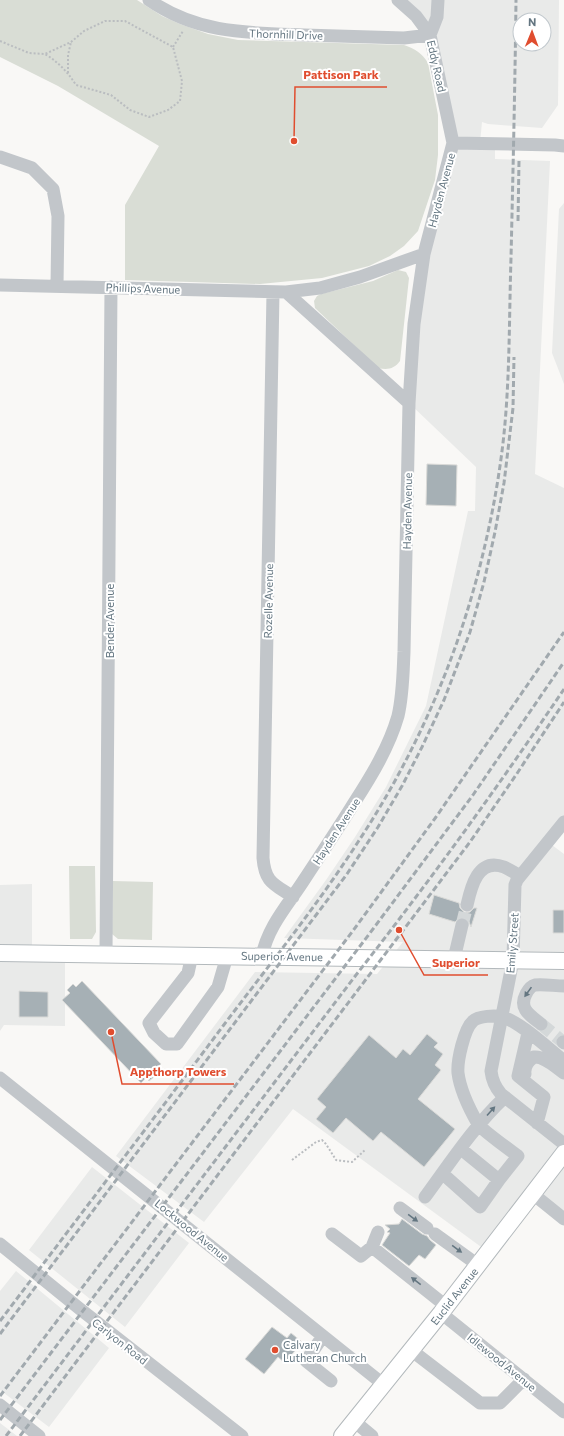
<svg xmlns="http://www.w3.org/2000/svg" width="564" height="1436" viewBox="0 0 564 1436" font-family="Commissioner,sans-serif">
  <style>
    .built { fill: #e9eae9; fill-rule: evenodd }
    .green { fill: #d9ddd5 }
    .building { fill: #a6b0b5; stroke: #dadad8 }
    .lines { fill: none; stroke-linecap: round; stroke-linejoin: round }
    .minor-tunnel { stroke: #d4d8d9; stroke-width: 13; stroke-dasharray: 13 6; stroke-linecap: butt }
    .major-casing { stroke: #b3b9bc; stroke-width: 18 }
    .path { stroke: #babdc0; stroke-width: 2; stroke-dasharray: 2 2; stroke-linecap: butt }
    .minor { stroke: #c2c6ca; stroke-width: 13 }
    .major { stroke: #fff; stroke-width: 16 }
    .rail { stroke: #a1a9ae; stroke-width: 3; stroke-dasharray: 6 3; stroke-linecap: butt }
    .oneway { fill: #647681 }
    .poi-dot { fill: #e04d2f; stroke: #fff; stroke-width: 1.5 }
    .labels { text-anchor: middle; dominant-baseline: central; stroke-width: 4; stroke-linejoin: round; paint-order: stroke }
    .street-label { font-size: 11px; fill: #647681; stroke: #fff }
    .poi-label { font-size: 11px; fill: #647681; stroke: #fff; text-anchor: start }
    .leader { fill: none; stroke: #e04d2f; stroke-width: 1.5 }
    .callout-dot { fill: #e04d2f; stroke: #fff; stroke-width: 1.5 }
    .callout-label { font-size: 12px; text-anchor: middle; font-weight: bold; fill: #e04d2f; stroke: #fff; stroke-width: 4; stroke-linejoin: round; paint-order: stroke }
  </style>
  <rect width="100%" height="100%" fill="#f9f8f6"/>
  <path class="built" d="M398,0H559L558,105L542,128L488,124L482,122L480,143L495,144V159L550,161L535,474L564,488V822L548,842L564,854V1219L533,1195L488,1252L293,1109L204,1222L116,1156L255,972L377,974L403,942L284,938L326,880L355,837L386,787L426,706L468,511H475L476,467L409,403L414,324L453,143L434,52ZM520,20H544V44H520Z
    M564,203V384L552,353L559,209Z
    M32,884V953L65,954V1026L4,1025L0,1031V885Z
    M92,1167L189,1243L125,1327L29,1250Z
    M16,1271L109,1348L49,1427L0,1390V1291Z
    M0,1423L17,1436H0Z"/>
  <path class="green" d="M0,0H137L162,16L180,24L208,34L238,40L404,45C415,49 422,53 428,63L438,115V155L435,180L418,231L404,246L390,256L369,266L322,278L260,284L125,280V205L159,146L58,86L0,57Z
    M398,270L406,272L409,278L400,361C394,369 388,370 378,368L315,308L314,301L317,296L321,294L373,281Z
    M69,866H95L96,932L92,939H70Z
    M113,881L153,882L152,940L118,939L112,934Z"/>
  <path class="building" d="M427,464L457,465L456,506L426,505Z
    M434,895L459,903L460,908L465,913L470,912L474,908H477L471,927L468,919L464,917L459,918L455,922L429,914Z
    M553,910H564V933H553Z
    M82,981L161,1064L152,1072L155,1076L149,1081L146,1078L141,1083L62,1000L70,993L67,990L73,984L76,987Z
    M19,991L48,992V1017H19Z
    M427,1034L438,1043L434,1047L443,1054L435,1065L441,1070L418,1099L455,1129L424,1167L381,1132L373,1141L346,1118L333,1133L316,1119L326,1107L317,1099L369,1035L396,1058L403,1049L410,1055Z
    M402,1219L422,1234L427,1236L430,1240L436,1245L425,1259L419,1255L409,1266L382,1245L390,1233L387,1232L390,1229L385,1225L399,1224Z
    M272,1327L287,1338L291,1333L302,1342L285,1363L278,1357L264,1374L245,1359Z"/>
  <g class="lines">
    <path class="minor-tunnel" d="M462,925L467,905
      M541,1024L563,1042"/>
    <defs>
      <path id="major" d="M0,953L564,961
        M342,1436L441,1313L564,1153"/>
    </defs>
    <use href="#major" class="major-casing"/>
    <path class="path" d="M0,41L29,53L45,54L71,42L84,31L105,21H125L173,47L182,81L180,101L168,110L149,117L130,110L111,95L76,85C67,71 58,62 45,54
      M173,47L183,31
      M68,73V55L71,42
      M292,1160L316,1142L322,1140L326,1144L336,1160L352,1162L365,1150"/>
    <path class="minor" d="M149,0C198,34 248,33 304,35C337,36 371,37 404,38L430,35L437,17L438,0
      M398,0L416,16L430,35L453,143
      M0,157L32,168L53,189L58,216L57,286
      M0,285L286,292L320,288L360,277L424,254
      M273,292L263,858C265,883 274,884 293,897
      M286,292L409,403
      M564,822L517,880L515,885L513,960L491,1071C492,1080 495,1087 501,1094L564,1144
      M467,905C471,887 478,857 504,867C509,869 515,873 520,876
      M106,954L111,287
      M192,955L188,973L149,1023L154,1033L166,1044H177L218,987L227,956
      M262,956C268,926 288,905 304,880C321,854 338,829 354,803C372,775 389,747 398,716C403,695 403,673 404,652L409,403L414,324L424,254L453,143L555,145L564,146
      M454,959L462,925
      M541,1024C531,1016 518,1009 526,994C528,990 531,986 535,985C544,984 555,986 564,986
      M528,1033L518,1076L544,1097L537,1123
      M563,1042L564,1043
      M525,1074C524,1067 528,1061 534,1057C545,1056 555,1067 564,1073
      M0,1078L383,1384
      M461,1149L499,1180
      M443,1174L480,1207L499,1180L518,1156C510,1150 483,1131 478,1124C470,1110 460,1089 458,1073C457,1061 464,1029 473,1021C478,1016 496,1015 502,1017C518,1020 550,1050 564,1061
      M533,1194L564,1219
      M425,1197C450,1163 474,1126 505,1097
      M400,1208L427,1228
      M378,1232L372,1247L446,1306
      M332,1234L361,1256L372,1247
      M435,1234L478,1265
      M0,1244L80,1309L242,1436
      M441,1313L564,1412
      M323,1336L306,1361L331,1381
      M411,1350L480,1403H500L524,1379
      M0,1405L39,1436
      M354,1421L372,1436"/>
    <use href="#major" class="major"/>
    <path class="rail" d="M518,221L519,161
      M0,1321C74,1223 149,1125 223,1026C269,965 317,906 358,842C418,751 461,650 485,545C493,511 499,477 503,443C510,382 509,320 511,258C513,172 515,86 516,0
      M0,1334L347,874L378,827L402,786L422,747L444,700L470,632L484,582L495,532L504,483L513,408L514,357
      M0,1396L355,928L436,817L564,632
      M0,1420L373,929L473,795L564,662
      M6,1436L356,975C429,882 498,787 564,689
      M20,1436L470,842L516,775L564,702"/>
  </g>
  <defs><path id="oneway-solid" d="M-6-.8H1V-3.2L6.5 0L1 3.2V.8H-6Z"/></defs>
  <g class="oneway">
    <use href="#oneway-solid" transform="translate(528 992) rotate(125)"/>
    <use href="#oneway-solid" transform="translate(491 1111) rotate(-48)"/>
    <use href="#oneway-solid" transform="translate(413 1218) rotate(36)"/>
    <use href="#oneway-solid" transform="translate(457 1249) rotate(36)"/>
    <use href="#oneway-solid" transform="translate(416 1281) rotate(-142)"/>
  </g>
  <circle class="poi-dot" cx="275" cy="1350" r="4"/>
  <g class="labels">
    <g class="street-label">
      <text transform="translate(286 34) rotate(2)">Thornhill Drive</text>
      <text transform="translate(437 66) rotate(77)">Eddy Road</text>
      <text transform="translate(441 190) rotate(-75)">Hayden Avenue</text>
      <text transform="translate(143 288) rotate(2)">Phillips Avenue</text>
      <text transform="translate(407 511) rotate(-89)">Hayden Avenue</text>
      <text transform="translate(268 601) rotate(-89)">Rozelle Avenue</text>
      <text transform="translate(109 621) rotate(-90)">Bender Avenue</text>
      <text transform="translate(336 831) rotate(-57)">Hayden Avenue</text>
      <text transform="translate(512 943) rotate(-86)">Emily Street</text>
      <text transform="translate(282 956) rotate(1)">Superior Avenue</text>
      <text transform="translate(192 1230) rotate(39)">Lockwood Avenue</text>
      <text transform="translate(454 1296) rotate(-52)">Euclid Avenue</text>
      <text transform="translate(120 1341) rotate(38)">Carlyon Road</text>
      <text transform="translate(502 1362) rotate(39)">Idlewood Avenue</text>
    </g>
    <g class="poi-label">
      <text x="283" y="1344">Calvary<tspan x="283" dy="13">Lutheran Church</tspan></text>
    </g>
  </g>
  <path class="leader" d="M294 141L295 87H387M399 930L424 975H488M111 1032L122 1084H234"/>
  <g class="callout-dot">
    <circle cx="294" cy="141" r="4"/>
    <circle cx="399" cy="930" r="4"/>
    <circle cx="111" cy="1032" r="4"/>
  </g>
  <g class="callout-label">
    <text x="341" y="79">Pattison Park</text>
    <text x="456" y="967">Superior</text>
    <text x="178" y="1076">Appthorp Towers</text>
  </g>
  <g transform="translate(532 32) rotate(1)"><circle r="19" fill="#ffffff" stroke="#c1c8cd"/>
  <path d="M0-3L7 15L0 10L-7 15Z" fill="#e04d2f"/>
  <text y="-6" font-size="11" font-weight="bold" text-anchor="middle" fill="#647681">N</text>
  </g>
</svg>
